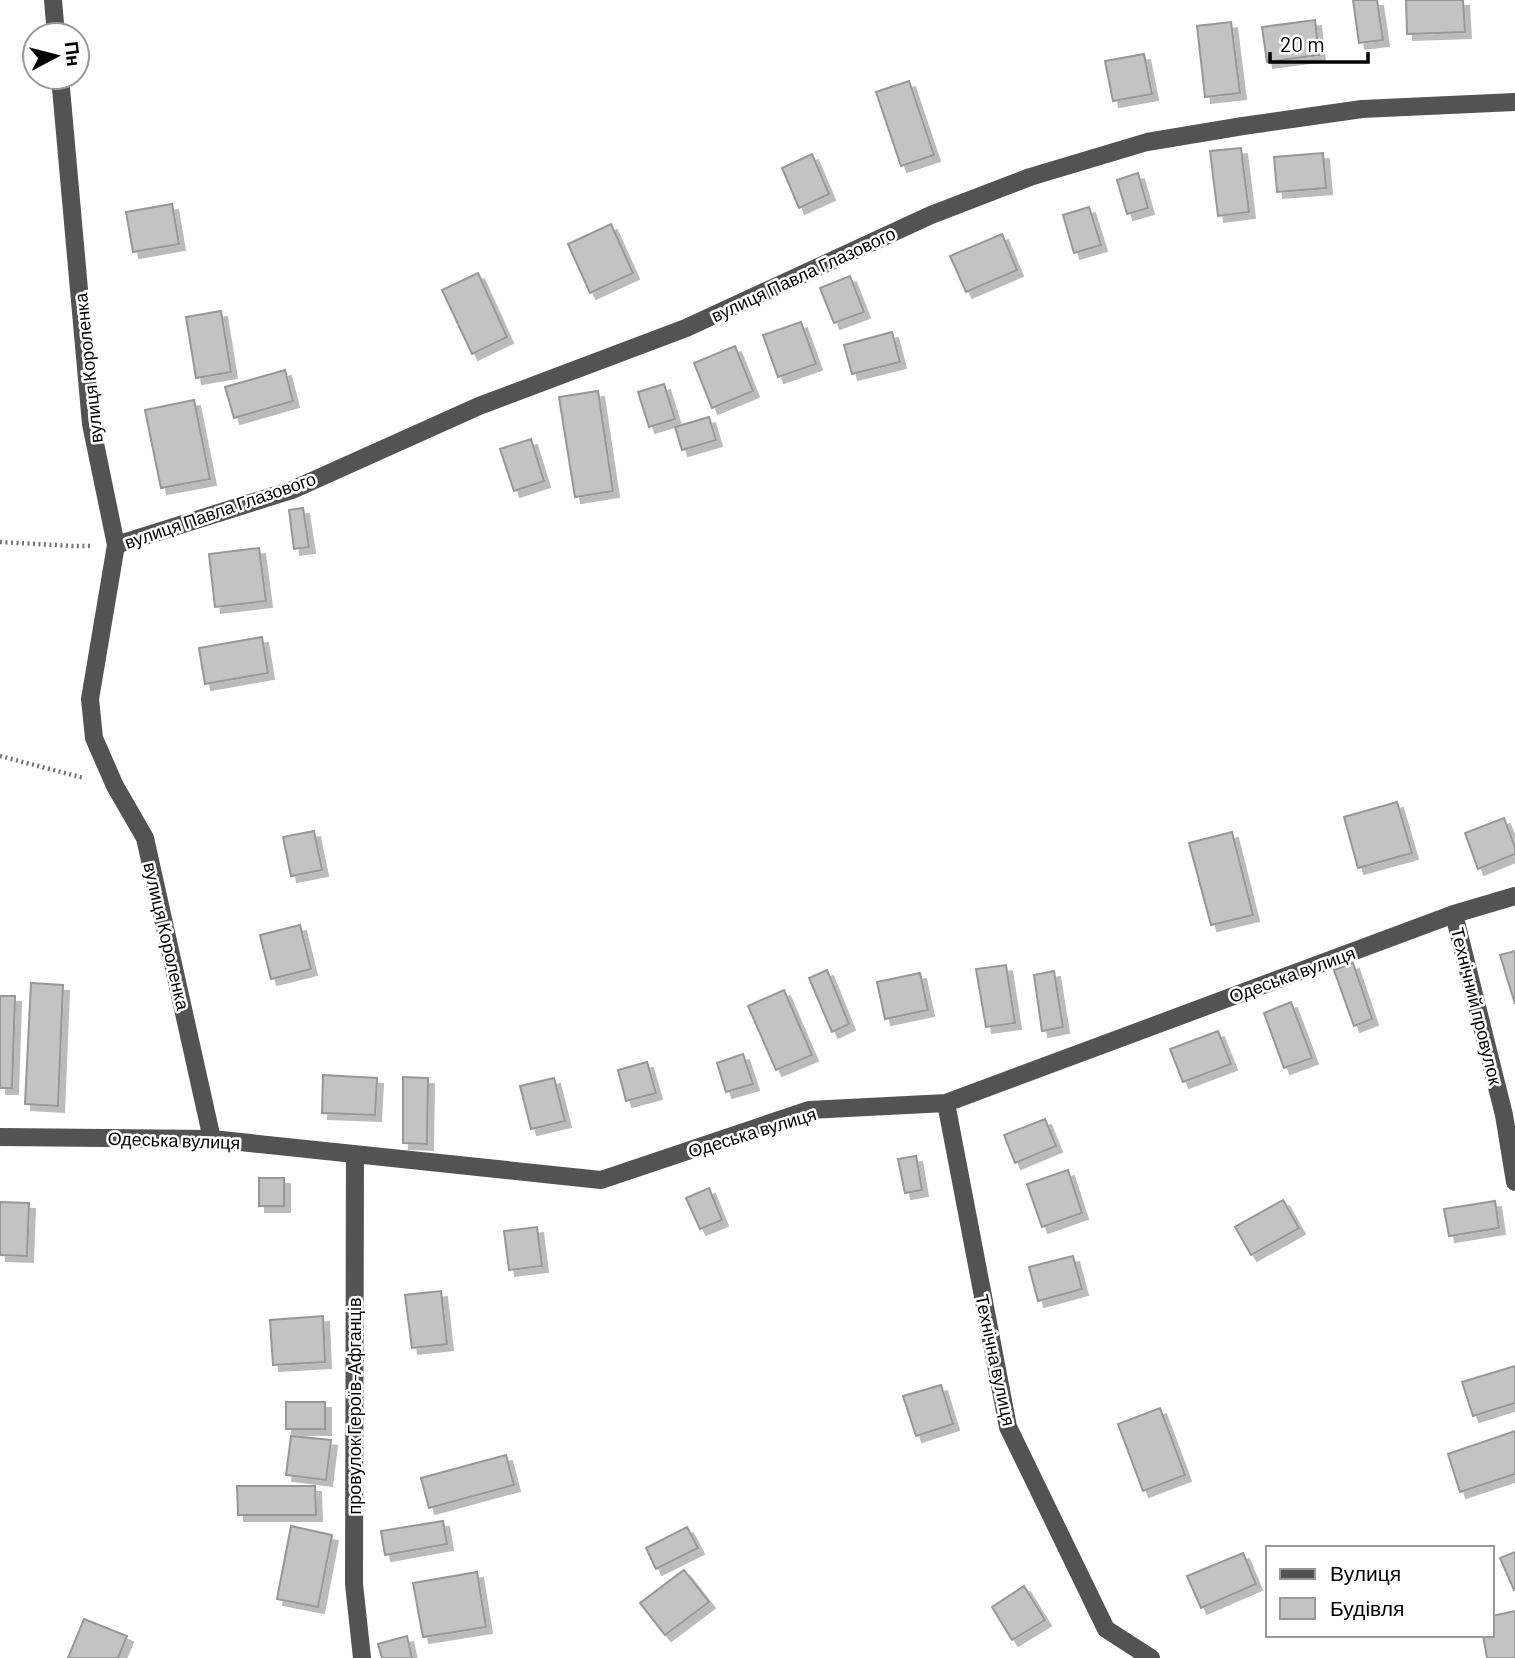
<svg xmlns="http://www.w3.org/2000/svg" width="1515" height="1658" viewBox="0 0 1515 1658" font-family="Barlow,sans-serif">
  <style>
    .building { fill: #c3c3c3; stroke: #979797; stroke-width: 2; filter: url(#shadow) }
    .lines { fill: none; stroke-linecap: round; stroke-linejoin: round }
    .path { stroke: #757575; stroke-width: 4.5; stroke-dasharray: 2 3.5; stroke-linecap: butt }
    .minor { stroke: #535353; stroke-width: 18 }
    .labels { text-anchor: middle; dominant-baseline: central; stroke-width: 5; stroke-linejoin: round; paint-order: stroke }
    .street-label { font-size: 18px; fill: #000; stroke: #fff }
  </style>
  <defs>
    <filter id="shadow"><feDropShadow dx="6" dy="6" stdDeviation="0" flood-color="#0004"/></filter>
  </defs>
  <rect width="100%" height="100%" fill="#fff"/>
  <path class="building" d="M1353,0H1377L1383,40L1359,43Z
    M1406,0H1463L1465,32L1407,34Z
    M1315,20L1319,55L1267,62L1262,27Z
    M1231,22L1240,93L1205,97L1197,26Z
    M1144,54L1152,94L1113,101L1105,61Z
    M909,81L934,155L901,166L876,92Z
    M1241,148L1249,212L1218,216L1210,151Z
    M1323,153L1326,188L1277,192L1274,157Z
    M812,154L829,194L799,208L782,168Z
    M1138,173L1148,208L1127,214L1117,180Z
    M172,204L179,244L133,252L126,212Z
    M1089,207L1101,245L1074,253L1063,215Z
    M611,224L633,273L590,293L568,244Z
    M1002,234L1017,270L966,292L950,256Z
    M478,273L507,337L472,354L442,290Z
    M850,276L864,312L834,323L820,288Z
    M221,311L231,372L196,378L186,317Z
    M801,322L816,364L778,377L763,335Z
    M892,332L900,362L852,374L844,345Z
    M735,346L753,391L712,408L694,363Z
    M285,370L293,401L234,418L225,387Z
    M664,384L675,419L649,427L638,392Z
    M598,391L613,491L575,497L559,397Z
    M194,400L210,479L161,488L145,410Z
    M709,417L716,440L682,450L675,427Z
    M531,439L544,481L514,491L500,449Z
    M303,508L309,547L294,549L289,510Z
    M259,548L266,601L215,607L209,554Z
    M262,637L268,673L205,684L199,648Z
    M1397,802L1412,853L1358,868L1344,817Z
    M1504,818L1515,847V854L1478,869L1465,833Z
    M314,831L322,870L291,876L283,837Z
    M1232,832L1253,915L1211,925L1189,843Z
    M300,925L311,969L271,979L260,935Z
    M1515,951V1004L1500,955Z
    M1353,963L1372,1019L1354,1026L1334,970Z
    M1006,965L1015,1023L986,1027L976,969Z
    M827,970L849,1024L832,1032L809,978Z
    M1054,971L1063,1027L1042,1031L1034,975Z
    M920,973L928,1010L885,1019L877,982Z
    M31,983L63,985L58,1106L25,1104Z
    M784,990L812,1055L776,1070L748,1006Z
    M0,996H15L12,1088H0Z
    M1291,1002L1312,1058L1284,1068L1264,1013Z
    M1218,1031L1231,1064L1183,1082L1170,1049Z
    M743,1054L753,1084L726,1092L717,1063Z
    M647,1062L656,1093L626,1101L618,1070Z
    M323,1075L377,1078L375,1115L322,1113Z
    M403,1077L428,1078L427,1144L403,1143Z
    M554,1078L565,1121L531,1129L520,1086Z
    M1045,1119L1056,1146L1015,1163L1004,1135Z
    M916,1156L922,1190L905,1193L898,1159Z
    M1068,1170L1082,1213L1042,1227L1027,1184Z
    M259,1178H284V1206H259Z
    M709,1188L722,1220L700,1229L686,1198Z
    M1283,1200L1299,1228L1251,1255L1235,1227Z
    M1495,1201L1499,1228L1449,1236L1444,1209Z
    M0,1202L29,1203L27,1256L0,1255Z
    M537,1227L542,1266L509,1270L504,1231Z
    M1073,1256L1082,1289L1038,1301L1029,1267Z
    M441,1291L447,1344L412,1348L405,1295Z
    M323,1316L325,1362L273,1365L270,1320Z
    M1515,1366V1403L1473,1416L1462,1382Z
    M941,1385L953,1424L916,1436L903,1396Z
    M286,1402H325V1429H286Z
    M1160,1408L1185,1475L1143,1491L1118,1424Z
    M1515,1431V1474L1460,1492L1448,1454Z
    M291,1436L331,1440L326,1480L286,1475Z
    M506,1455L514,1485L429,1508L421,1478Z
    M237,1486H315L316,1515H238Z
    M443,1521L447,1544L385,1555L381,1531Z
    M291,1526L332,1535L318,1607L277,1599Z
    M687,1527L698,1548L656,1569L646,1548Z
    M1515,1552V1590H1514L1500,1558Z
    M1243,1553L1256,1584L1201,1608L1187,1576Z
    M684,1570L709,1602L665,1635L640,1603Z
    M477,1572L486,1627L423,1637L413,1583Z
    M1024,1586L1045,1620L1012,1640L992,1607Z
    M1515,1611V1658H1487L1483,1635H1492V1616Z
    M84,1619L127,1636L118,1658H68Z
    M407,1636L412,1658H382L378,1644Z"/>
  <g class="lines">
    <path class="path" d="M0,542L73,546H90
      M0,756L84,778"/>
    <path class="minor" d="M53,0L56,35
      M60,77L91,424L116,545L90,699L94,738L115,786L145,838L212,1139
      M116,545L292,490L479,406L686,328L931,215L1030,177L1147,142L1243,126L1362,109L1515,102
      M1454,914L1504,1115L1515,1182
      M946,1103L1008,1427L1106,1629L1151,1658
      M0,1137L212,1139L601,1180L809,1110L946,1103L1454,914L1515,896
      M355,1154L354,1584L362,1658"/>
  </g>
  <g class="labels">
    <g class="street-label">
      <text transform="translate(803 274) rotate(-25)">вулиця Павла Глазового</text>
      <text transform="translate(88 368) rotate(-96)">вулиця Короленка</text>
      <text transform="translate(220 510) rotate(-19)">вулиця Павла Глазового</text>
      <text transform="translate(167 936) rotate(77)">вулиця Короленка</text>
      <text transform="translate(1292 974) rotate(-20)">Одеська вулиця</text>
      <text transform="translate(1477 1006) rotate(76)">Технічний провулок</text>
      <text transform="translate(752 1132) rotate(-17)">Одеська вулиця</text>
      <text transform="translate(174 1140) rotate(2)">Одеська вулиця</text>
      <text transform="translate(996 1360) rotate(78)">Технічна вулиця</text>
      <text transform="translate(354 1406) rotate(-90)">провулок Героїв-Афганців</text>
    </g>
  </g>
  <rect x="1266" y="1546" width="228" height="91" fill="#ffffff" stroke="#999999" stroke-width="2"/>
  <rect x="1280" y="1569" width="35" height="10" fill="#535353" stroke="#999999" stroke-width="2"/>
  <text x="1330" y="1581" font-size="21" fill="#000000">Вулиця</text>
  <rect x="1280" y="1598" width="35" height="21" fill="#c3c3c3" stroke="#999999" stroke-width="2"/>
  <text x="1330" y="1616" font-size="21" fill="#000000">Будівля</text>
  <g transform="translate(56 56) rotate(83)"><circle r="33" fill="#ffffff" stroke="#999999" stroke-width="2"/>
  <path d="M0-5L12 26L0 18L-12 26Z" fill="#000000"/>
  <text y="-10" font-size="19" font-weight="bold" text-anchor="middle" fill="#000000">Пн</text>
  </g>
  <path d="M1270 52v10h98v-10" fill="none" stroke="#000000" stroke-width="3.5"/>
  <text x="1280" y="52" font-size="21" fill="#000000" stroke="#ffffff" stroke-width="5" paint-order="stroke">20 m</text>
</svg>
